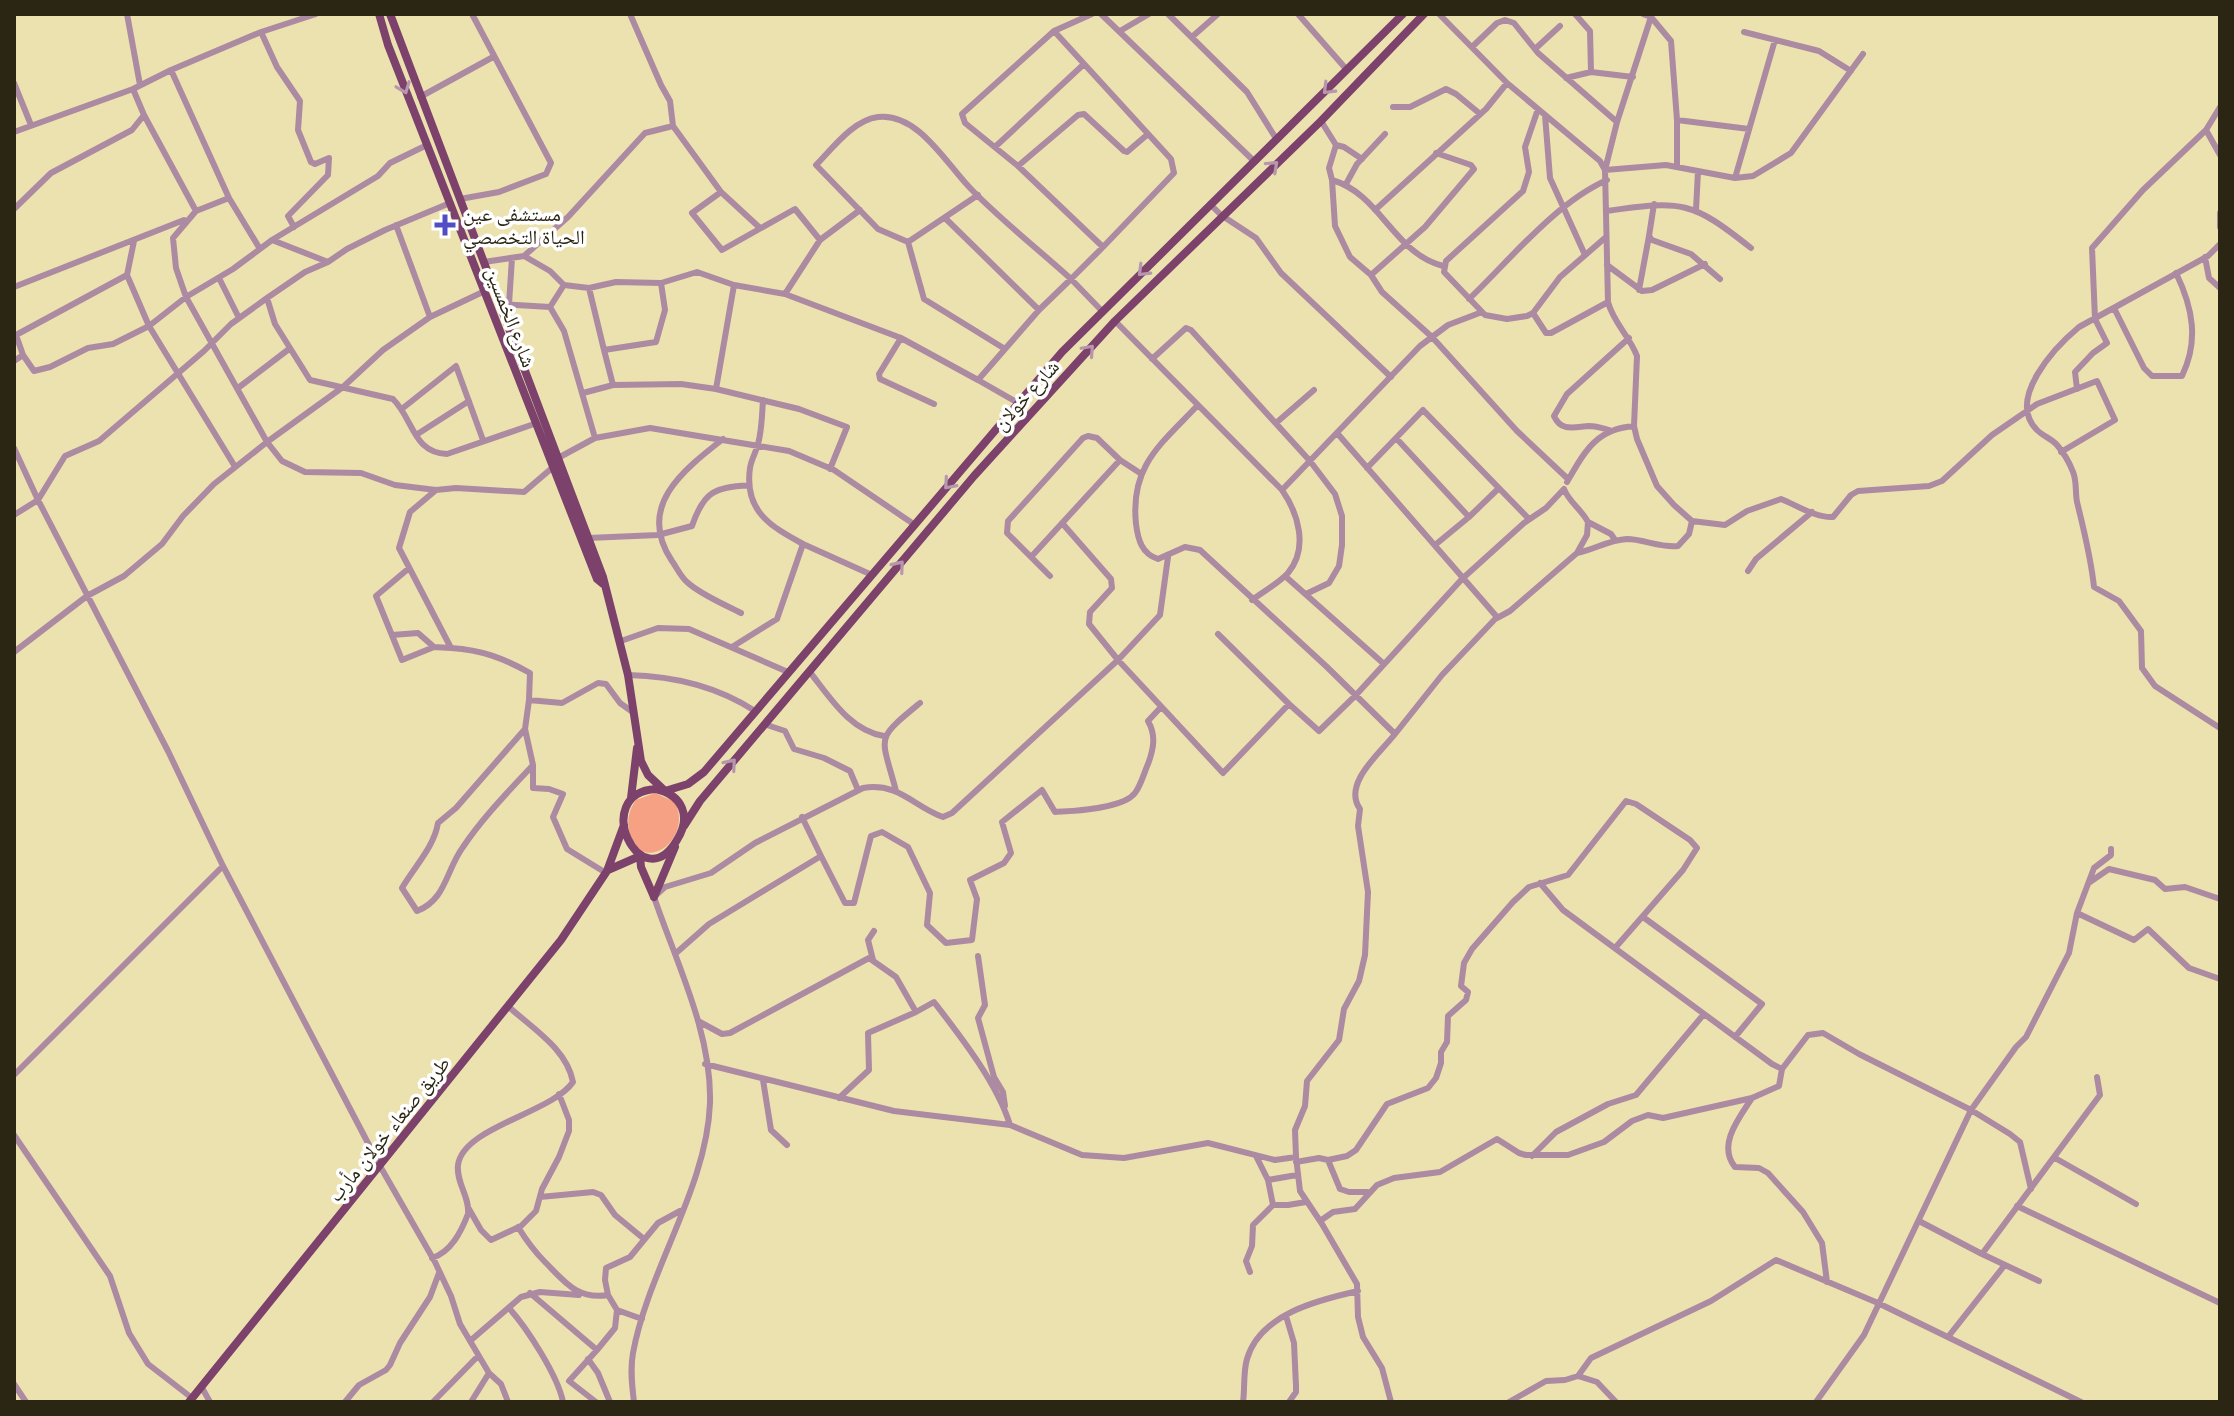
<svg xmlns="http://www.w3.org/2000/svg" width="2234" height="1416" viewBox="0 0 2234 1416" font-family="'Roboto Condensed','Noto Naskh Arabic',sans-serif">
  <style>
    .green { fill: #f6a084 }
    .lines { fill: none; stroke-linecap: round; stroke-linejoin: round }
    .minor { stroke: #ac8aa1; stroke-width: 6 }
    .major { stroke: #7c426c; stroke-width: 8 }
    .oneway { stroke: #b797ae }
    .poi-dot { fill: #514ec5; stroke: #fff; stroke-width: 3 }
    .labels { text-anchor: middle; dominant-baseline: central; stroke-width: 7; stroke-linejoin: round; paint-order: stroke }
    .poi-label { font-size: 20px; fill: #2a2613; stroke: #fff; text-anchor: start }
    .street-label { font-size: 20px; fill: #2a2613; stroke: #fff }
  </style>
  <rect width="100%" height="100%" fill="#ebe2b0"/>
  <path class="green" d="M655,793L675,802C694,841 639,878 629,830C627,819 629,810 636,800Z"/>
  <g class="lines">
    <path class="minor" d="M127,14L140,85
      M630,14L661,85L670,101L673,126
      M1092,14L1054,31L1171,159L1174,173L1103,247
      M1101,14L1255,162
      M1168,14L1247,92L1277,140
      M1298,14L1347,70
      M1439,14L1507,83L1600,161L1605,170L1608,302C1613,322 1630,337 1637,356L1634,426L1637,439L1657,486L1674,505L1692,521L1725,525L1747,511L1781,499C1796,505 1816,518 1833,517L1851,495L1858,491L1929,486L1942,481L1992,435L2037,404L2097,381L2115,420L2061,452
      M1575,14L1590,31L1591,72
      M1643,14L1651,17L1671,41L1677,120V167
      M1120,31L1149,14
      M1744,32L1819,51L1851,71
      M1193,36L1218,14
      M1472,47L1497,23L1505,20L1514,23L1538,53L1617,122
      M1535,49L1560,26
      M171,70L261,32
      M1566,78L1591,72L1633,77
      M14,83L31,125
      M133,89L171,70L229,198L196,211L173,238L176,268L186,297L233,269L272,240L328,262
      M420,97L493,57
      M1393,107H1410L1446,89L1456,94L1479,113
      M2220,107L2206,130L2220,155
      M1538,109L1525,147L1529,172L1523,191L1446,261L1444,272L1485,315L1507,319L1527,316L1533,313L1560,277L1606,237
      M144,115L196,211
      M1545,115L1550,178L1585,255
      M1677,120L1749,129
      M1321,121L1336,145L1329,168L1332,180C1381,194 1393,253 1443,266
      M14,132L133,89L144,115L132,130L51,173L14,209
      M1336,145L1344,147L1362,159
      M995,147L1084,64
      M1018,166L965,123L962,114L1054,31
      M1605,170L1666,165L1735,178L1753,176L1791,153L1863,54
      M1605,170L1617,122L1651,17
      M1735,178L1775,40
      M1332,180L1335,226L1350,257L1371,275L1382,292L1432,337L1517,431L1568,479
      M1346,184L1357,164L1385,134
      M229,198L260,249
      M460,199L499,192L546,174L551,163L472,14
      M1210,204L1221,215L1256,238L1281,273L1391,377
      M1654,204L1649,236L1652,240L1691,254L1720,279
      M860,210L820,240L785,294L901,338L978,380
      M1375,210L1486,109L1507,83
      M1696,210L1698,171
      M1607,211C1682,200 1692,201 1751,248
      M2220,213V227
      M945,218L1039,310L1071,279C1038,249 1002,221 971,189C947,165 918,112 878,117C853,120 832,149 816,165L878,229L908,242L978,195
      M396,225L430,317
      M294,227L288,216L328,175L329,158L315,164L311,162L298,130L300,101L277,67L261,32L316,14
      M760,228L721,192L692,213L722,250L795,209L820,240
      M272,240L378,176L390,163L427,145
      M908,242L924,299L1005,349
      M2220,244L2208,256L2079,327C2055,347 2006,399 2037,430C2043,436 2052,439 2057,445C2063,452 2070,464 2073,472C2077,481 2075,492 2077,502C2084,530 2091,558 2094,587L2119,601L2141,631L2142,668L2155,686L2220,728
      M524,256L568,217L645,133L673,126L721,192
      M2205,257L2209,278L2220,288
      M484,262L524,256L550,271L564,285L589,288L616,282L661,283L665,310L656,342L604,350L589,288
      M1607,265L1642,291L1652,290L1705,264
      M1371,275L1425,227L1474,169L1471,165L1436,153
      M219,278L239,318
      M661,283L697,272L734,285L785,294
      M14,287L184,220
      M487,290L430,317L383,350L343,387L267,442L282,461L305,472L361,473L395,485L436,490L456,488L524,492L552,468
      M1639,290L1649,236
      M267,298L275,324L310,380L393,399C414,420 413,453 447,454L534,424
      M1469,299C1510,260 1555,203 1607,180
      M499,304L550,307L564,331L595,438
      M509,304L512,258
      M550,307L564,285
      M2114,308L2144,368L2152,376H2182C2199,341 2193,308 2176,273
      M1102,311L1071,279L1103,247L1018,166L1078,115L1084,114L1124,151L1127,152L1148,134
      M1533,313L1546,333H1551L1608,302
      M1115,321L1282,490C1298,513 1309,548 1288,573C1279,583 1264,591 1252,600
      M901,338L879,374L880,379L934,404
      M604,350L613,385
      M23,355L16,335L127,275L134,241
      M1152,359L1186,328L1191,330L1310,461L1335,494L1342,516V545L1339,566L1329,583L1306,594
      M14,361L23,355L34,371L50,367L88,348L113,344L149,326L234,465
      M238,388L289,349
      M716,389L734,285
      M2077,389L2075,372L2093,353L2107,343L2095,319L2092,248L2143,190L2206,130
      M583,393L613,385L681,384L716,389L799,409L847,427L830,469
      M763,400C762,414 762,430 758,444C756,452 751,460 750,468C744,511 770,526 803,544
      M1018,403L978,380L1039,310
      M1197,406C1160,445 1130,466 1136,524C1138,540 1142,554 1158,559L1185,547L1200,550L1327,667L1395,734L1442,675L1497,617L1337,433
      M403,408L456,366L483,440
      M1276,423L1314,390
      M1609,430C1602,428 1596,426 1589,426C1574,427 1561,432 1554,416L1567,394L1629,338
      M416,435L469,401
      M1396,438L1469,517L1435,545
      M723,439C682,471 636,507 672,561C677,568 681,577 687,582C701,595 724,604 741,613
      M14,448L38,500L168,751L223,866L380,1166L435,1262L451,1296L460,1324L489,1373L471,1402
      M558,458L595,438L650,428L789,451L834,470L915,525
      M1367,468L1423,410L1529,519
      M1567,482C1585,451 1596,429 1634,426
      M436,490L410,512L399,548L451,648C482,650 503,658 530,673L529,700L562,703L598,683L606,684L620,703L634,713
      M1282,490L1420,346L1448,325L1482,312
      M14,515L38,500L65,456L99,441L204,351L231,324L267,298L305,272L328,262L347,249L385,230L450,203
      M1469,517L1499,488
      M1588,522L1611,534L1615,540
      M1062,523L1111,579L1112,588L1090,612L1089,624L1118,660L1223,773L1289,704L1218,634
      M588,538L658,535L692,526C704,491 714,488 749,485
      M1577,553C1594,550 1608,540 1627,539C1643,539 1661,548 1678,546L1689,534L1692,521
      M1031,557L1120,460
      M408,569L376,596L402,660L434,647L451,648
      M1748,571L1756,559L1812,512
      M1050,576L1007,533L1008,521L1083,438L1088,436L1097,438L1120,460L1140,473
      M1285,576L1384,664
      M392,635L418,633L434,647
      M621,641L658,628L689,629L788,672
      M732,647L777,619L803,544L872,575
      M14,652L87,596L124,576L162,544L183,516L214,484L267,442L186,297L149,326L127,275
      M809,671C830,697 849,730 884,736
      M628,675C673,676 718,687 755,711
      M1289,704L1319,731L1356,695L1462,579L1524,523L1546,508L1564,489C1569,502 1581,509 1588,522L1587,535L1577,553L1510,611L1497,618
      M764,724L785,731L794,749L824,758L850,771L858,790
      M525,729L533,765C509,791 483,817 463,847C446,870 446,900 417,911L402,888C415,866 434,847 438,823L456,808L525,729L529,700
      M533,765V788L549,789L563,794L553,817L567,849L606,873
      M896,791C881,734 874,741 920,703
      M821,856L845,903H854L871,836L882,832L908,847L930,893L927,925L946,943L972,940L977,899L970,880L1004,863L1011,853L1002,822L1042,790L1055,812C1073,811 1123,809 1135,793C1141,785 1144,773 1148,764C1154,748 1156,735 1148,721L1161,707
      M2090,882L2109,869L2155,880L2165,889L2185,887L2220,899
      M1540,883L1563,910L1772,1064L1782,1069L1808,1035L1823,1033L1859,1054L1971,1110L2010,1134L2020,1142L2031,1189
      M2077,913L2134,940L2148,929L2189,968L2220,979
      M1643,917L1762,1004L1735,1037
      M675,954L709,924L821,856L802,817
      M978,956L985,1005L978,1018L994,1077L1003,1092L1005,1106
      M873,960L868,940L874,931
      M916,1012L934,1002C961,1037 997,1083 1010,1125
      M698,1021L722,1034L730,1033L869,958L896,977L916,1012L868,1033L869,1070L839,1098
      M705,1064L894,1111L1010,1125L1082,1155L1124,1158L1208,1143L1275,1160L1296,1157L1300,1191L1322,1224L1357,1284L1358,1317L1363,1337L1382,1368L1391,1402
      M14,1075L223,866
      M763,1080L771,1130L787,1145
      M1752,1098C1739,1118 1717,1145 1735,1167L1759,1168L1768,1173L1803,1212L1822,1243L1827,1282
      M14,1135L110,1276L129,1333L148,1364L192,1398
      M1256,1156L1268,1180L1273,1205
      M1532,1156L1556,1132L1608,1104L1636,1095L1704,1014
      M1296,1157L1295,1130L1305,1106L1307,1081L1339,1040L1344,1009L1359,981L1365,955L1368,892L1358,826L1360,809C1342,784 1380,753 1395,734
      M2055,1158L2136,1204
      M1328,1160L1340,1189L1349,1192H1368
      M1296,1162L1319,1158L1328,1160L1347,1156L1356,1150L1387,1104L1428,1088L1436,1078L1441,1063V1052L1447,1042L1448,1016L1466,1000L1468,992L1461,986L1464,963L1472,949L1513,902L1529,887L1568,875L1626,801L1636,804L1690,840L1697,848L1683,870L1615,948
      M1268,1180L1297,1175
      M540,1197L593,1192L601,1195L615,1215L644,1239
      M2017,1206L2220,1303
      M469,1209L481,1230L491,1240L521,1226L536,1211L542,1189L559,1157L569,1131V1120L559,1094
      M1320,1221L1333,1212L1355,1209L1377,1185L1394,1178L1440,1172L1497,1139L1519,1153L1526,1155H1568L1604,1142L1632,1121L1648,1115L1663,1118L1752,1098L1779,1086L1782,1069
      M1919,1221L1982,1254L2100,1095L2097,1077
      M518,1227C526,1240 534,1251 545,1262C565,1282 577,1300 608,1295L617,1310L642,1319
      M1982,1254L2039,1281
      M432,1258C451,1252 461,1232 468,1214C470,1197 456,1183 458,1165C463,1127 552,1113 573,1082C567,1049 532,1028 509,1007
      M1250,1272L1246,1261L1252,1246L1253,1225L1273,1205H1288L1306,1202
      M530,1293L597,1350L615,1328L617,1310
      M608,1295L605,1280L606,1268L630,1257L658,1223L680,1211
      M509,1308C527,1328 558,1376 563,1402
      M1286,1316L1294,1343L1296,1386V1392L1289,1402
      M1948,1337L2004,1266
      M470,1341L521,1297L540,1292L579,1295
      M588,1359L598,1373L610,1402
      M489,1373L501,1384L508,1402
      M1578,1376L1591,1358L1711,1301L1776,1260L1878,1303L2081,1402
      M14,1384L26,1402
      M201,1386L210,1402
      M345,1402L359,1385L386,1370L390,1365L400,1343L430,1297L439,1273
      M433,1402L478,1356
      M596,1402L569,1381L597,1350
      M634,1402C632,1386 630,1369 633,1353C648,1270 707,1188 710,1103C712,1033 676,962 654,897L665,887L711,873L755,843L863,788C899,782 914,807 943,817L952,813L1118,660L1160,615L1168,557
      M1243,1402C1245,1389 1243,1372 1247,1359C1260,1314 1318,1300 1358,1291
      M1509,1402L1546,1381L1565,1380L1578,1376L1597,1382L1616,1402
      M1816,1402L1864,1335L1971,1110L2016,1047L2026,1037L2069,953L2077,913L2094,868L2111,855V849"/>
    <path class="major" d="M379,14L388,45L597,579L603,584
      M390,14L603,577L628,675L641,761L648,775L665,791
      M656,789C682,795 692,816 677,840C641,901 589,793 656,789Z
      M665,791L688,784L704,772L1062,352L1403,14
      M631,798L637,748
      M684,826L700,801L974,476L1115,321L1321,121L1424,14
      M608,870L640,856L641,867L654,897
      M654,897L675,847
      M189,1402L561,940L607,871L624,825"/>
  </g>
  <defs><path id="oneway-chevron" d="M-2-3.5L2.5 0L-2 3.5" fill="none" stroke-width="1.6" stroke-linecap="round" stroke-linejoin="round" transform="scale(2)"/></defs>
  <g class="oneway">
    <use href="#oneway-chevron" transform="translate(404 88) rotate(69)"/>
    <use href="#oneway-chevron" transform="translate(1328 89) rotate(135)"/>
    <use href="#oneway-chevron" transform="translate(1273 166) rotate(-43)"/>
    <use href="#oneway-chevron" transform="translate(1143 271) rotate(135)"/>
    <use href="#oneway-chevron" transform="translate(1089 350) rotate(-48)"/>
    <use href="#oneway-chevron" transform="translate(949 484) rotate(131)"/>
    <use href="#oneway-chevron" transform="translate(899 566) rotate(-50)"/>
    <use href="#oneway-chevron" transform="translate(731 764) rotate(-50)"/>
  </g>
  <path class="poi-dot" d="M441 213h8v8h8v8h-8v8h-8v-8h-8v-8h8z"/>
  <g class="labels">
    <g class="poi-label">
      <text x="463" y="214">مستشفى عين<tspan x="463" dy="23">الحياة التخصصي</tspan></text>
    </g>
    <g class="street-label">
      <text transform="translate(511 317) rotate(69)">شارع الخمسين</text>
      <text transform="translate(1026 395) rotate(-48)">شارع خولان</text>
      <text transform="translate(389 1129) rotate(-51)">طريق صنعاء خولان مأرب</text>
    </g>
  </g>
  <rect width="2234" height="1416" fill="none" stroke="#2a2613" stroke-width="32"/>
</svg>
